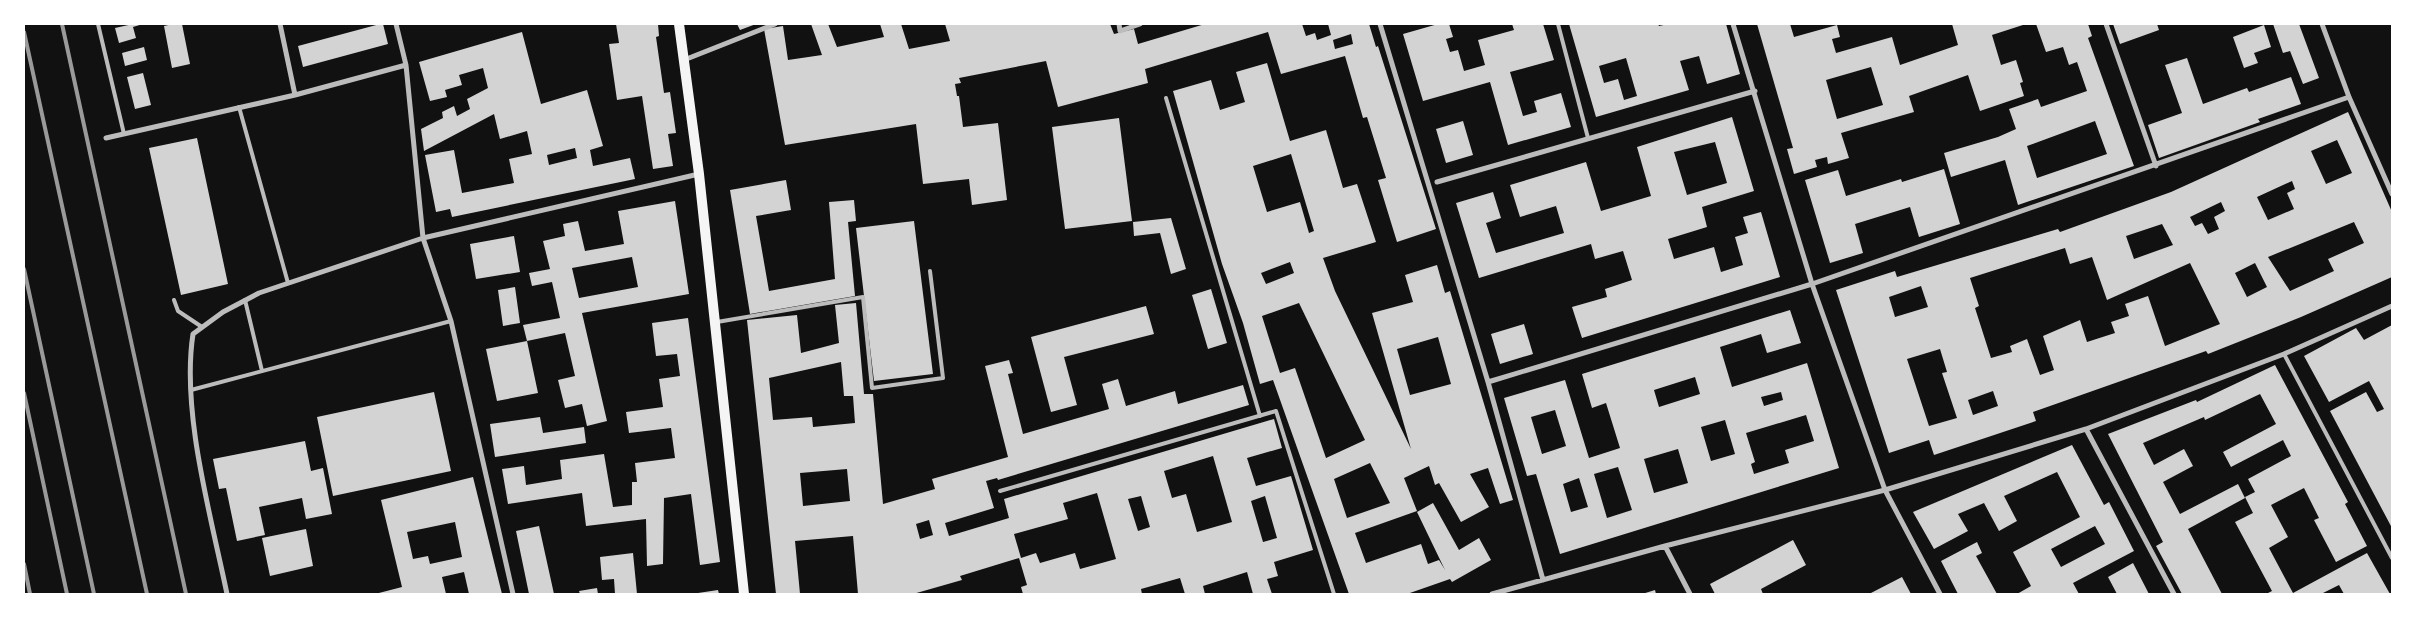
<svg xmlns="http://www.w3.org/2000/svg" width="2416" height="618" viewBox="0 0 2416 618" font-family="'DM Sans',sans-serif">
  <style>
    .building { fill: #d3d3d3; fill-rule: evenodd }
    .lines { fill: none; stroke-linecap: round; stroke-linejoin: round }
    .service { stroke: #bcbcbc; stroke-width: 4 }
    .minor { stroke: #bcbcbc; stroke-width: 5 }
    .secondary { stroke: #f5f5f5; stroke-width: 10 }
    .rail { stroke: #9a9a9a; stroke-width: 4 }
  </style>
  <rect width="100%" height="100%" fill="#111"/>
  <path class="building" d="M133,24H143L133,27L136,38L119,43L115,28Z
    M173,24H182L190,64L172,68L164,26Z
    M380,24H383L388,44L303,67L298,46Z
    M616,24H658L659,36L656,37L664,93L670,92L676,133L668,134L673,166L653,169L642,96L617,100L609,44L619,43Z
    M737,24H756L740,30Z
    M811,24H828L837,47L884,37L880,24H901L909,49L950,41L945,24H1110L1114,34L1134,29L1138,44L1205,24H1302L1306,36L1315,33L1317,40L1331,35L1328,24H1369L1376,47L1378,46L1436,229L1397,242L1378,180L1386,178L1367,117L1363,118L1345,56L1281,74L1268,32L1145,69L1148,83L1058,107L1046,61L959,78L961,83L955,84L957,96H959L963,127L998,123L1007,200L972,205L969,179L923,184L916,124L785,145L764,29L783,26L788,60L822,55ZM1351,34L1353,44L1335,49L1333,40Z
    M1438,24H1449L1453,37L1446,39L1450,52L1458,50L1464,71L1485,65L1478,40L1514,30L1512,24H1543L1554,60L1510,72L1523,116L1537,112L1534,101L1561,93L1571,127L1508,145L1490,82L1423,101L1403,34Z
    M1569,24H1658L1659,26L1668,24H1726L1740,74L1707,84L1699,56L1680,61L1689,90L1596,117ZM1626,58L1637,96L1624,100L1618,79L1604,83L1599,66Z
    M1757,24H1790L1794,37L1837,25L1840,37L1832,39L1836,53L1892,37L1900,65L1958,45L1952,24H2026L1992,35L2001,65L2016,60L2023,82L2020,83L2024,96L1980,111L1968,75L1909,96L1914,112L1841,133L1849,158L1828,164L1827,157L1815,160L1817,167L1794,174L1787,149L1793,148ZM1871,67L1883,105L1837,119L1826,80Z
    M2036,24H2088L2092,36L2088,38L2134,166L2018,205L2005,160L1951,177L1944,153L1998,137L2016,129L2009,109L2038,99L2041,107L2087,91L2077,62L2069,65L2063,47L2046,52ZM2095,121L2107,154L2037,178L2027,146Z
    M2113,24H2157L2159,30L2120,44Z
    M2273,24H2299L2319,78L2303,84L2290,51L2283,53Z
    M2264,25L2271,47L2254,53L2258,63L2244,68L2233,37Z
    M522,32L541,104L587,90L603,146L590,150L593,166L630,158L635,179L452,217L450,209L436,212L425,155L454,150L462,193L514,183L509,159L532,154L527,131L500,139L494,114L424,151L421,129L443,118L442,112L454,106L457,116L470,109L467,99L488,88L483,68L459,75L462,85L445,90L447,97L430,101L419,62ZM575,148L577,158L549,165L547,155Z
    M144,47L147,60L125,66L122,53Z
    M2187,58L2203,104L2247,88L2249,92L2291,77L2301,104L2258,119L2260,122L2159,158L2148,125L2182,113L2165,65Z
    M1267,63L1290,141L1326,130L1343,188L1357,184L1376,242L1323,258L1335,291L1411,449L1372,313L1413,302L1405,275L1437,265L1445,293L1450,291L1513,500L1500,504L1488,468L1470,474L1489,507L1461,522L1439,483L1435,485L1429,466L1404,478L1417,511L1355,533L1366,563L1421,544L1428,564L1439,560L1445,570L1417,512L1433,503L1459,550L1479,538L1491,560L1452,582L1450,579L1407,594H1349L1273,380L1260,384L1243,323L1222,264L1173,91L1211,80L1220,110L1245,102L1236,72ZM1291,154L1314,231L1309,233L1300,202L1267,212L1253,166ZM1290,262L1294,273L1266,284L1261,273ZM1299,303L1365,440L1326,458L1295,368L1280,373L1262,316ZM1438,337L1451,384L1410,395L1397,349ZM1370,463L1390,503L1347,518L1334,479Z
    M143,73L151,105L135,109L127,77Z
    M2348,112L2392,212V277L2301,317L2208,354L2206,351L2033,412L2036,421L1934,455L1929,440L1889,453L1836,290L1895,271L1897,277L2058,229L2060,232L2171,192ZM2337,140L2352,173L2326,184L2311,151ZM2292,181L2295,189L2287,193L2294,209L2268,220L2257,197ZM2221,202L2225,211L2214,217L2219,229L2208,234L2202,223L2195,226L2190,217ZM2354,222L2364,243L2328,259L2334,271L2290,291L2268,257ZM2162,224L2173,245L2134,259L2126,236ZM2065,248L2070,264L2092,257L2107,300L2190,263L2220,324L2165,346L2148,296L2125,304L2129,316L2111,322L2115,333L2087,342L2080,320L2043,336L2054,370L2040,375L2027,339L2010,346L2012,352L1991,358L1975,308L1979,306L1970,278ZM2255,263L2267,287L2247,297L2235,273ZM1921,286L1928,307L1895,317L1889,297ZM1940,349L1947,372L1942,373L1957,418L1929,426L1907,359ZM1993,391L1998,406L1973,415L1968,400Z
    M1732,117L1754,191L1702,207L1707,227L1668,239L1674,259L1714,247L1721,272L1743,265L1735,237L1748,233L1743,217L1761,212L1780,277L1582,338L1572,307L1607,297L1605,289L1632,280L1623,251L1595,259L1591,244L1479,278L1456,203L1493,192L1501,218L1486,223L1496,253L1564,233L1556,206L1520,217L1510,185L1586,162L1601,211L1651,196L1637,147ZM1715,142L1727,183L1687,195L1674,152Z
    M1119,118L1132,221L1065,229L1052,127Z
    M1463,121L1473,155L1446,163L1436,129Z
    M197,138L228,284L181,295L149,148Z
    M1944,169L1960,224L1919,237L1910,207L1855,224L1863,253L1830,263L1805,180L1838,170L1846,196L1901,179L1902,182Z
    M786,180L791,210L756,216L769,291L835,279L829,202L854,200L856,221L848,222L855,296L750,314L730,190Z
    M675,201L689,294L582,313L607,421L587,426L582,404L565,408L558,380L575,376L565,333L527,341L538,393L497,401L486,349L527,341L523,325L560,318L552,282L532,286L529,273L550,269L543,241L565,236L563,224L578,221L585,251L624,244L618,211ZM632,257L638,287L579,298L572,268Z
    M1171,218L1186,269L1171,274L1160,233L1134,236L1133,222Z
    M914,221L933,374L874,381L856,228Z
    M514,236L520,272L476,279L470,244Z
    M515,287L520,323L503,326L498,290Z
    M1211,289L1227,343L1208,349L1192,295Z
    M856,303L864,394H873L883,504L935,489L932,479L1008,457L985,366L1009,360L1013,373L1008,374L1023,434L1109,409L1102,384L1118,379L1126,406L1175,391L1178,404L1243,385L1249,405L998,480L997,478L986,481L994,508L945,523L949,536L1009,518L1004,499L1274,419L1282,448L1247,458L1256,486L1291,476L1313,550L1274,562L1278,576L1267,579L1272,594H1253L1247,572L1203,586L1205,594H1185L1180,578L1141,589L1142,594H1023L1021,587L1027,585L1019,558L960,576L962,580L913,594H858L853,536L795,541L800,594H776L747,320L797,315L801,353L839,343L835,305ZM841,362L844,396H853L855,423L813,427L812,417L773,420L769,378ZM1213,456L1232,522L1197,532L1186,494L1172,498L1164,471ZM847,469L850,501L803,506L800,473ZM1097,493L1116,559L1080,569L1075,553L1040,563L1036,553L1021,558L1014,534L1068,519L1063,503ZM1141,496L1150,527L1138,531L1128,499ZM1265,496L1277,538L1263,542L1251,501ZM929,520L933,535L920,539L916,524Z
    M1146,306L1154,334L1064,357L1077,405L1051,412L1031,337Z
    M1790,310L1801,343L1767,353L1761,334L1720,347L1732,387L1807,363L1839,468L1560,554L1536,474L1527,476L1504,398L1565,380L1589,458L1620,448L1606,403L1592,408L1582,374ZM1695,377L1700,394L1659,407L1654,390ZM1781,392L1783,400L1764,406L1761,397ZM1555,410L1566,446L1542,454L1531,417ZM1806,415L1814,441L1785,450L1789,463L1754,474L1751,464L1755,462L1746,433ZM1725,420L1735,454L1711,461L1701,427ZM1678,449L1688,483L1654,493L1644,459ZM1618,467L1632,510L1607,518L1594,474ZM1579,478L1588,507L1571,512L1563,484Z
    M688,318L720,562L700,565L691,494L664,498L663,564L647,566L646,519L586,526L582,493L508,504L502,469L524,466L526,485L562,479L560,460L604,454L613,507L632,505V482H637L635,463L675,458L671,428L629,433L626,412L663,407L659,379L680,376L677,354L656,356L652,323Z
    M1524,324L1533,354L1500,364L1491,334Z
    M2392,325L2391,422L2392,528L2330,411L2366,392L2377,412L2384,409L2369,381L2329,402L2304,356L2356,328L2364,340Z
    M2275,365L2348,502L2345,504L2367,546L2336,562L2314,520L2319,518L2304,488L2271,505L2288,537L2269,548L2293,593L2367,553L2390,594H2344L2339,585L2321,594H2266L2272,591L2235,522L2253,513L2245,497L2255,492L2248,479L2291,456L2283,440L2231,467L2223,452L2276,424L2260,394L2205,420L2204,417L2143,443L2154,465L2184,449L2193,466L2163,482L2180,514L2238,484L2245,498L2188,529L2222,594H2182L2156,546L2163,542L2108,434L2196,400L2197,402Z
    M434,392L451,471L333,496L317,417Z
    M540,417L543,433L584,427L586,443L495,457L490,424Z
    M305,441L311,471L323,468L332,514L306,519L302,498L259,507L265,535L237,541L226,488L219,489L213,459Z
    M2072,445L2104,505L2109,502L2134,551L2073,583L2079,594H2017L2031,586L2013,552L2080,517L2057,472L2004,496L2017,521L1999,531L1984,503L1958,514L1968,531L1934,549L1913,512ZM2095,526L2105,544L2061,567L2051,549Z
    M473,477L502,594H469L464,572L442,577L446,594H375L402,587L381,500ZM455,522L462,557L430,564L428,556L413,559L407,532Z
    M539,526L554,594H529L516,531Z
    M306,529L313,566L270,576L262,538Z
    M1793,540L1806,565L1761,589L1763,594H1715L1710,584Z
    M1977,542L1982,553L1976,556L1997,594H1958L1941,561Z
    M633,553L637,594H615L614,579L602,580L600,557Z
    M2133,563L2149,594H2117L2108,577Z
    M1902,577L1911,594H1869Z
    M597,588L598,594H580L579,591Z
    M718,590L719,594H698V593Z
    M1655,590L1656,594H1642Z"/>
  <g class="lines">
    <path class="service" d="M98,24L124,134
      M1558,24L1588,138
      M1166,98L1260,416
      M239,107L288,283
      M174,300L178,311L202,327
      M245,300L262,371
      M717,322L863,297L872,388L943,378L930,271
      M2284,354L2392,558
      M191,390L451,321
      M1000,491L1276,411L1334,594"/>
    <path class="minor" d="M280,24L295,95
      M1119,24L1120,31L1140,24
      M1380,24L1488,382L1543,580
      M1733,24L1812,284L1885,490L1940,594
      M2106,24L2156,166
      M2322,24L2349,97L2392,194
      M684,60L775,24
      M406,65L423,238L451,321L513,594
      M106,138L295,95L406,65L396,24
      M1437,182L1755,91
      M1488,382L1812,284L2349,97
      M2086,429L2174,594
      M1665,546L1690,594
      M227,594C211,516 181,412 193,334L223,312L259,293L423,238L699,174
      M1492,594L1665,546L1885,490L2086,429L2284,354L2392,306"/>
    <path class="secondary" d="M679,24L699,174L744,594"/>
    <path class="rail" d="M62,24L186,594
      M24,32L147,594
      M24,269L94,594
      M24,393L67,594
      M24,564L30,594"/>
  </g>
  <rect width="2416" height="618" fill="none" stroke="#ffffff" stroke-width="50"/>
</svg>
